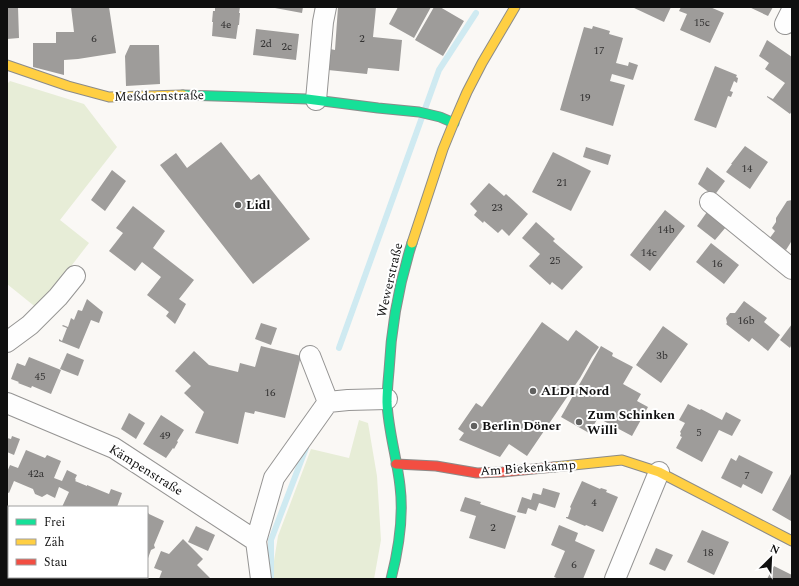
<svg xmlns="http://www.w3.org/2000/svg" width="799" height="586" viewBox="0 0 799 586" font-family="Spectral,serif">
  <style>
    .green { fill: #e7edd7 }
    .lines { fill: none; stroke-linecap: round; stroke-linejoin: round }
    .stream { stroke: #cfeaf1; stroke-width: 6 }
    .building { fill: #9e9c9a }
    .street-casing { stroke: #959493; stroke-width: 22 }
    .fast-casing { stroke: #8b8b89; stroke-width: 11 }
    .slow-casing { stroke: #8b8b89; stroke-width: 11 }
    .jam-casing { stroke: #8b8b89; stroke-width: 11 }
    .street { stroke: #fefefe; stroke-width: 20 }
    .fast { stroke: #16e098; stroke-width: 9 }
    .slow { stroke: #ffcf43; stroke-width: 9 }
    .jam { stroke: #f24e42; stroke-width: 9 }
    .poi-dot { fill: #616160; stroke: #fff; stroke-width: 1.5 }
    .labels { text-anchor: middle; dominant-baseline: central; stroke-width: 4; stroke-linejoin: round; paint-order: stroke }
    .number-label { font-size: 11px; fill: #333232 }
    .street-label { font-size: 13px; fill: #0f0f0f; stroke: #fff }
    .poi-label { font-size: 13px; font-weight: bold; fill: #0f0f0f; stroke: #fff; text-anchor: start }
  </style>
  <rect width="100%" height="100%" fill="#faf8f5"/>
  <path class="green" d="M10,81L84,104L117,147L60,220L89,243L38,309L7,284V84Z
    M359,420L368,423L377,476L381,540L374,579H274V561L278,536L311,449L349,458Z"/>
  <g class="lines">
    <path class="stream" d="M339,348L439,70L476,13
      M271,579V540L306,448"/>
  </g>
  <path class="building" d="M7,7H18L19,38L7,39Z
    M71,7H109L116,53L78,59L64,60V75L33,67V43H56V32H74Z
    M215,7H240L239,13H240L239,25H238L236,39L212,36L213,22H212L213,11H215Z
    M275,7H303L302,13L275,8Z
    M338,7H376L373,37L402,40L399,71L368,68L367,74L328,70L330,49L335,50Z
    M398,7H431L414,38L389,24Z
    M434,7H440L464,21L443,56L415,40Z
    M632,7H671L664,22Z
    M681,7H710L724,13L710,43L680,30L687,14L679,11Z
    M749,7H773L768,16Z
    M593,26L610,31L609,34L623,38L616,63L628,66L629,62L638,65L633,80L612,74L610,81L625,85L613,126L560,110L584,27L592,29Z
    M256,29L299,34L296,60L253,55Z
    M767,40L792,57V111L790,114L767,97V96L773,99L785,83L765,69L769,63L759,56Z
    M130,45H159L160,84L126,86L125,56Z
    M715,66L737,75L736,77L738,78L737,83L734,81L730,91L733,92L731,97L728,96L716,128L694,120Z
    M221,142L251,180L259,174L310,239L253,284L160,165L176,153L187,168Z
    M745,146L768,162L750,189L726,172L732,164H731Z
    M586,147L611,155L608,165L583,157Z
    M553,152L591,171L571,211L532,192Z
    M707,167L725,181L714,196L698,184Z
    M112,170L126,181L105,211L91,200Z
    M489,183L504,196L506,194L528,214L509,236L502,229L498,233L484,221L483,223L474,215L477,211L470,204Z
    M792,200V243L791,242L786,250L769,239L775,231L772,228L776,222V218L787,201Z
    M133,206L165,231L153,248L194,280L179,299L186,304L175,324L166,316L169,312L147,295L161,277L142,262L135,271L109,251L123,233L116,228Z
    M665,210L685,226L650,271L630,255Z
    M707,212L726,227L715,240L697,226Z
    M536,222L555,239L553,241L583,267L562,290L552,282L550,285L529,266L540,254L522,238Z
    M711,243L739,265L724,284L696,262Z
    M87,299L103,312L99,323L91,320L79,349L59,341V339L62,341L67,328L62,326L63,325L68,327L71,318L74,320L78,310L82,311Z
    M744,301L767,318L764,322L780,335L768,351L752,338L749,342L726,324L727,323L726,318L730,313H735Z
    M542,322L568,341L576,330L599,347L592,357L580,378L527,456L509,444L500,457L459,440L464,433L458,429L476,403L482,407Z
    M261,323L277,328L271,345L255,339Z
    M792,324V344L790,348L780,340Z
    M663,326L688,344L661,383L636,365Z
    M261,346L301,356L285,418L255,411L254,414L245,412L238,444L195,433L204,412L184,393L191,386L175,371L194,351L209,365L238,372L240,363L255,367Z
    M601,346L613,353L612,356L633,367L623,384L641,394L637,401L648,407L632,436L598,418L589,433L561,417Z
    M67,353L84,360L78,376L60,369Z
    M29,357L61,370L51,394L32,386L31,388L18,383L19,382L11,379L17,363L25,366Z
    M688,404L700,410L701,409L722,420L726,412L741,420L732,436L719,430L702,462L676,448L682,437L680,436L681,433L680,432L685,423L679,420Z
    M129,413L145,423L136,439L121,429Z
    M161,415L184,430L177,441L178,442L174,449L173,448L166,458L143,444Z
    M12,436L20,439L14,455L7,452V438L11,439Z
    M26,450L45,458L47,455L61,461L54,478L62,481L67,470L77,475L75,479L76,480L75,481L87,486V485L109,494L111,489L122,493L117,507H107L104,506V507H62L69,492L59,487L55,498L47,494L42,497L35,494L33,489L14,481L9,493L7,492V472L10,465L18,468Z
    M739,455L773,472L762,494L743,484L741,488L721,478L731,458L736,461Z
    M792,472V518L791,521L772,510Z
    M582,481L600,489L601,488L607,490L606,492L618,497L603,532L586,525L585,526L566,518V517H568L571,508L570,507Z
    M543,488L560,493L555,508L539,503L536,511L528,508L526,514L517,512L522,497L531,500L533,493L541,495Z
    M465,497L481,502L480,504L516,516L505,549L469,538L476,516L460,511Z
    M147,511L149,514L164,521L154,545L155,548L151,550L147,561Z
    M559,525L578,533L575,541L595,550L583,579H559L554,577L565,551L551,545Z
    M196,526L215,535L208,551L188,542Z
    M702,530L729,542L714,575L687,562Z
    M183,539L203,559L197,565L211,579H159L162,571L154,568L161,551L169,554Z
    M656,548L673,555L665,571L649,564Z
    M774,566L792,575V579H767Z
    M22,577H56L55,579H21Z"/>
  <g class="lines">
    <defs>
      <path id="street" d="M785,24L792,10
        M316,100L323,22L326,7
        M710,202L792,269
        M7,342L30,325L58,297L75,276
        M310,356L328,402
        M7,403L114,448L256,541
        M261,579L256,541L274,478L328,402L348,400L387,399
        M615,579L659,472"/>
      <path id="fast" d="M183,95L307,99L378,108L419,112L440,117L454,123
        M391,579C399,548 404,518 400,486C397,458 388,430 387,402C387,392 388,382 389,371C391,328 399,284 412,243"/>
      <path id="slow" d="M7,65L68,86L109,97L183,95
        M412,243L443,149L454,122L467,92L482,63L515,7
        M554,467L622,460L659,472L792,541"/>
      <path id="jam" d="M396,464L436,466L477,473L503,472L554,467"/>
    </defs>
    <use href="#street" class="street-casing"/>
    <use href="#fast" class="fast-casing"/>
    <use href="#slow" class="slow-casing"/>
    <use href="#jam" class="jam-casing"/>
    <use href="#street" class="street"/>
    <use href="#fast" class="fast"/>
    <use href="#slow" class="slow"/>
    <use href="#jam" class="jam"/>
  </g>
  <g class="poi-dot">
    <circle cx="238" cy="205" r="4"/>
    <circle cx="533" cy="391" r="4"/>
    <circle cx="579" cy="422" r="4"/>
    <circle cx="474" cy="426" r="4"/>
  </g>
  <g class="labels">
    <g class="number-label">
      <text x="702" y="22">15c</text>
      <text x="226" y="24">4e</text>
      <text x="94" y="38">6</text>
      <text x="362" y="38">2</text>
      <text x="266" y="43">2d</text>
      <text x="287" y="46">2c</text>
      <text x="599" y="50">17</text>
      <text x="585" y="97">19</text>
      <text x="747" y="168">14</text>
      <text x="562" y="182">21</text>
      <text x="497" y="207">23</text>
      <text x="666" y="229">14b</text>
      <text x="649" y="252">14c</text>
      <text x="555" y="260">25</text>
      <text x="717" y="263">16</text>
      <text x="746" y="320">16b</text>
      <text x="662" y="355">3b</text>
      <text x="40" y="376">45</text>
      <text x="270" y="392">16</text>
      <text x="699" y="432">5</text>
      <text x="165" y="435">49</text>
      <text x="36" y="473">42a</text>
      <text x="747" y="475">7</text>
      <text x="594" y="502">4</text>
      <text x="493" y="527">2</text>
      <text x="708" y="552">18</text>
      <text x="574" y="564">6</text>
    </g>
    <g class="street-label">
      <text transform="translate(159 96) rotate(-1)">Meßdornstraße</text>
      <text transform="translate(390 280) rotate(-77)">Wewerstraße</text>
      <text transform="translate(528 468) rotate(-4)">Am Biekenkamp</text>
      <text transform="translate(146 470) rotate(32)">Kämpenstraße</text>
    </g>
    <g class="poi-label">
      <text x="246" y="205">Lidl</text>
      <text x="541" y="391">ALDI Nord</text>
      <text x="587" y="415">Zum Schinken<tspan x="587" dy="15">Willi</tspan></text>
      <text x="482" y="426">Berlin Döner</text>
    </g>
  </g>
  <rect width="799" height="586" fill="none" stroke="#0f0f0f" stroke-width="16"/>
  <rect x="8" y="506" width="140" height="72" fill="#ffffff" stroke="#9f9f9f"/>
  <rect x="16" y="519" width="20" height="6" fill="#16e098" stroke="#9f9f9f"/>
  <text x="44" y="526" font-size="12" fill="#0f0f0f">Frei</text>
  <rect x="16" y="539" width="20" height="6" fill="#ffcf43" stroke="#9f9f9f"/>
  <text x="44" y="546" font-size="12" fill="#0f0f0f">Zäh</text>
  <rect x="16" y="559" width="20" height="6" fill="#f24e42" stroke="#9f9f9f"/>
  <text x="44" y="566" font-size="12" fill="#0f0f0f">Stau</text>
  <g transform="translate(771 558) rotate(24)" stroke="#ffffff" stroke-width="3" paint-order="stroke">
  <path d="M0-3L7 15L0 10L-7 15Z" fill="#0f0f0f"/>
  <text y="-6" font-size="11" font-weight="bold" text-anchor="middle" fill="#0f0f0f">N</text>
  </g>
</svg>
